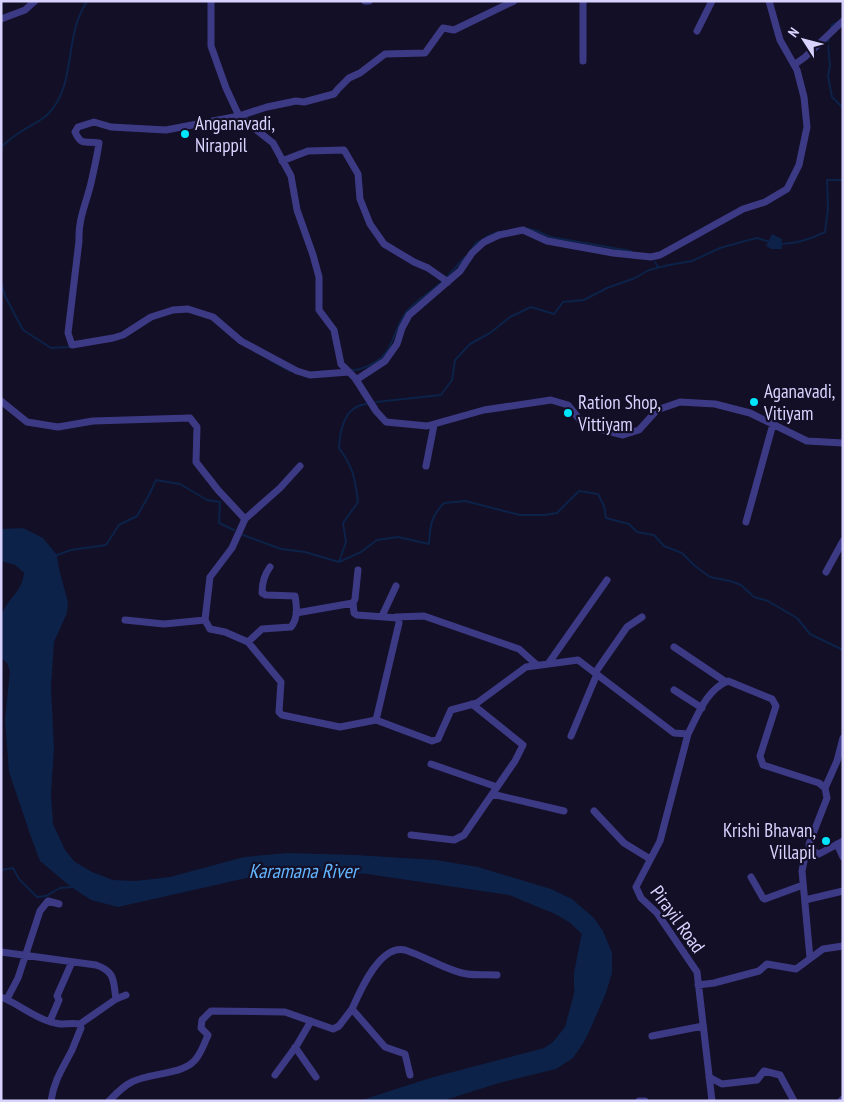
<svg xmlns="http://www.w3.org/2000/svg" width="844" height="1102" viewBox="0 0 844 1102" font-family="'PT Sans Narrow',sans-serif">
  <style>
    .water { fill: #0c2248 }
    .lines { fill: none; stroke-linecap: round; stroke-linejoin: round }
    .stream { stroke: #0c2248; stroke-width: 2 }
    .river { stroke: #0c2248; stroke-width: 10 }
    .minor { stroke: #3d3a85; stroke-width: 7 }
    .poi-dot { fill: #00e5ff; stroke: #130f26; stroke-width: 2 }
    .labels { text-anchor: middle; dominant-baseline: central; stroke-width: 4.5; stroke-linejoin: round; paint-order: stroke }
    .poi-label { font-size: 19px; fill: #d9d4ff; stroke: #130f26; text-anchor: start }
    .street-label { font-size: 19px; fill: #d9d4ff; stroke: #130f26 }
    .water-label { font-size: 20px; font-style: italic; fill: #62b6ff; stroke: #130f26 }
  </style>
  <rect width="100%" height="100%" fill="#130f26"/>
  <path class="water" d="M772,234L782,239V249H771L766,246Z
    M23,528L43,538L57,555L59,569L68,602L67,613L54,642L51,687L54,748L51,793L53,824L65,850L75,862L92,872L113,880L135,881L170,877L244,857L287,853L356,855L436,860L478,867L551,889L572,899L594,918L603,931L612,953V973L606,993L593,1023L584,1042L573,1058L556,1069L499,1083L442,1101H359L430,1078L544,1048L553,1042L565,1027L587,945L582,934L569,922L555,914L509,895L367,874L293,870L251,877L118,907L91,900L71,887L40,861L31,837L9,772L5,720L10,671L7,663L1,658C1,648 0,622 2,614C8,598 22,592 24,573L15,565L1,561V529Z"/>
  <g class="lines">
    <path class="stream" d="M831,28L832,25L838,22
      M829,38L828,43L830,66L828,76L832,97L843,108
      M1,147C6,143 11,138 16,135C26,127 39,123 48,114C69,93 68,60 74,34C76,22 81,11 87,1
      M529,229L537,231L550,237L631,251
      M486,237L498,232
      M780,244C796,244 811,239 825,232L828,209L827,180H843
      M471,250L476,243L482,240
      M655,262L658,267
      M446,278L465,257
      M1,282L5,296L23,330L51,348L70,347
      M270,360L290,371
      M353,370C359,370 363,368 368,366C396,354 390,333 407,311C417,300 432,291 443,281
      M376,402L441,395L452,380L455,360L470,344L490,333L510,317L531,307L554,314L563,302L584,300L607,288L635,278L649,270L669,265L692,261L720,248L745,241L757,238L770,242
      M243,535L281,549L305,552L339,562L346,542L343,523L358,502C355,478 353,467 339,448C340,430 344,407 366,404
      M57,555L71,550L106,545L119,525L137,516L148,497L156,480L180,484L207,500L220,502L219,523L234,530
      M339,562L361,552L377,540L398,537L429,544C430,526 431,516 444,503L465,501L520,515H545L557,513L579,491L598,494L604,506L606,518L629,524L637,532L654,535L664,546L682,553L695,566L710,577L730,581L741,585L754,597L768,601L797,618L810,634L843,650
      M1,870L13,868L19,879L37,897L46,896L60,888L73,887"/>
    <path class="river" d="M579,988V973L588,928"/>
    <path class="minor" d="M211,1V46L226,88L239,116L273,143L291,176L297,210L313,255L319,277V310L334,330L341,364L355,378L376,411L386,422L427,426L484,410L551,400L568,405L584,425L623,435L639,430L657,410L680,402L715,404L750,413L807,441L843,443
      M365,1H369
      M583,1V61
      M1,19L25,10L35,1
      M697,31L712,1
      M794,65L805,57L843,21
      M282,161L308,151L344,150L358,174L360,199L370,224L384,244L414,262L428,268L448,282
      M349,372L310,375L297,371L241,341L213,317L188,309L173,310L151,317L123,335L113,338L72,345L68,333L79,241C78,219 86,204 91,183C94,170 97,157 99,143C85,140 82,147 75,132L78,127L94,122L111,127L166,130L239,116L267,107L296,101L304,102L334,94L338,89L349,78L360,73L385,54L425,53L443,28L454,30L514,1
      M356,380L385,361L397,344L402,328L409,315L460,271L472,253L484,242L499,235L523,230L547,241L613,253L651,257L660,255L743,209L765,202L787,189L799,165L807,127L804,97L797,70L780,40L769,1
      M1,401L27,422L58,427L93,421L190,418L197,427L196,462L218,490L245,519L232,548L210,577L205,620L210,629L225,632L248,642L281,682L279,712L282,715L340,727L376,720L432,741L438,739L451,710L477,703L526,667L578,660L674,733L688,734C698,715 706,690 728,681L772,699L776,706L760,756L763,765L819,783L825,788L827,798L809,844L810,850L819,854L843,841
      M426,466L434,425
      M245,519L280,488L300,466
      M746,522L773,424
      M826,572L843,541
      M353,603L354,613L357,615L398,618L399,623L376,720
      M296,613L353,603L355,599L358,570
      M382,616L396,586
      M396,617L424,616L519,649L537,665
      M125,620L164,624L205,620
      M248,642L262,629L291,627C298,618 297,607 295,596L266,595L262,593C262,583 264,575 270,567
      M674,647L726,682
      M548,664L607,580
      M595,673L627,627L642,617
      M674,690L702,708
      M688,734L660,841L636,887L641,898L657,913L697,972L712,1101
      M571,736L597,674
      M431,764L497,787
      M825,788L837,761L843,738
      M492,794L564,811
      M594,811L624,843L650,859
      M411,835L454,840L464,835L515,761L523,745L472,704
      M837,844L843,857
      M810,850L804,861L802,871L810,958
      M751,877L763,898L765,899L803,885
      M805,900L843,891
      M1,952L96,965C116,972 113,981 116,999
      M698,985L714,983L759,971L767,964L796,969L823,949L843,946
      M1,997C21,1005 38,1021 60,1024C67,1024 73,1023 80,1024L81,1028C78,1035 75,1043 72,1050C63,1068 54,1080 51,1101
      M7,999L18,978L40,911L48,901L59,904
      M352,1009C360,991 380,944 405,950C424,956 442,968 462,973C473,976 486,974 497,975
      M50,1021L59,1000L57,996L72,962
      M80,1024L116,999L126,995
      M652,1036L703,1026
      M295,1047L316,1077
      M275,1075L297,1045L311,1021
      M709,1077L722,1084L757,1080L764,1071L780,1075L794,1101
      M109,1101C115,1095 122,1087 130,1083C149,1071 186,1077 198,1056C202,1050 205,1042 208,1035L201,1028L202,1020L211,1011L285,1012L333,1029L339,1026L352,1009L385,1047L405,1054L410,1075
      M639,1101H645
      M841,1101L843,1099"/>
  </g>
  <g class="poi-dot">
    <circle cx="185" cy="134" r="5"/>
    <circle cx="754" cy="402" r="5"/>
    <circle cx="568" cy="413" r="5"/>
    <circle cx="826" cy="841" r="5"/>
  </g>
  <g class="labels">
    <g class="poi-label">
      <text x="195" y="123">Anganavadi,<tspan x="195" dy="22">Nirappil</tspan></text>
      <text x="764" y="391">Aganavadi,<tspan x="764" dy="22">Vitiyam</tspan></text>
      <text x="578" y="402">Ration Shop,<tspan x="578" dy="22">Vittiyam</tspan></text>
      <text x="816" y="830" text-anchor="end">Krishi Bhavan,<tspan x="816" dy="22">Villapil</tspan></text>
    </g>
    <g class="street-label">
      <text transform="translate(678 919) rotate(54)">Pirayil Road</text>
    </g>
    <g class="water-label">
      <text x="303" y="871">Karamana River</text>
    </g>
  </g>
  <rect width="844" height="1102" fill="none" stroke="#d9d4ff" stroke-width="5"/>
  <g transform="translate(804 40) rotate(306)" stroke="#130f26" stroke-width="4" paint-order="stroke">
  <path d="M0-4L9 19L0 12L-9 19Z" fill="#d9d4ff"/>
  <text y="-8" font-size="14" font-weight="bold" text-anchor="middle" fill="#d9d4ff">N</text>
  </g>
</svg>
